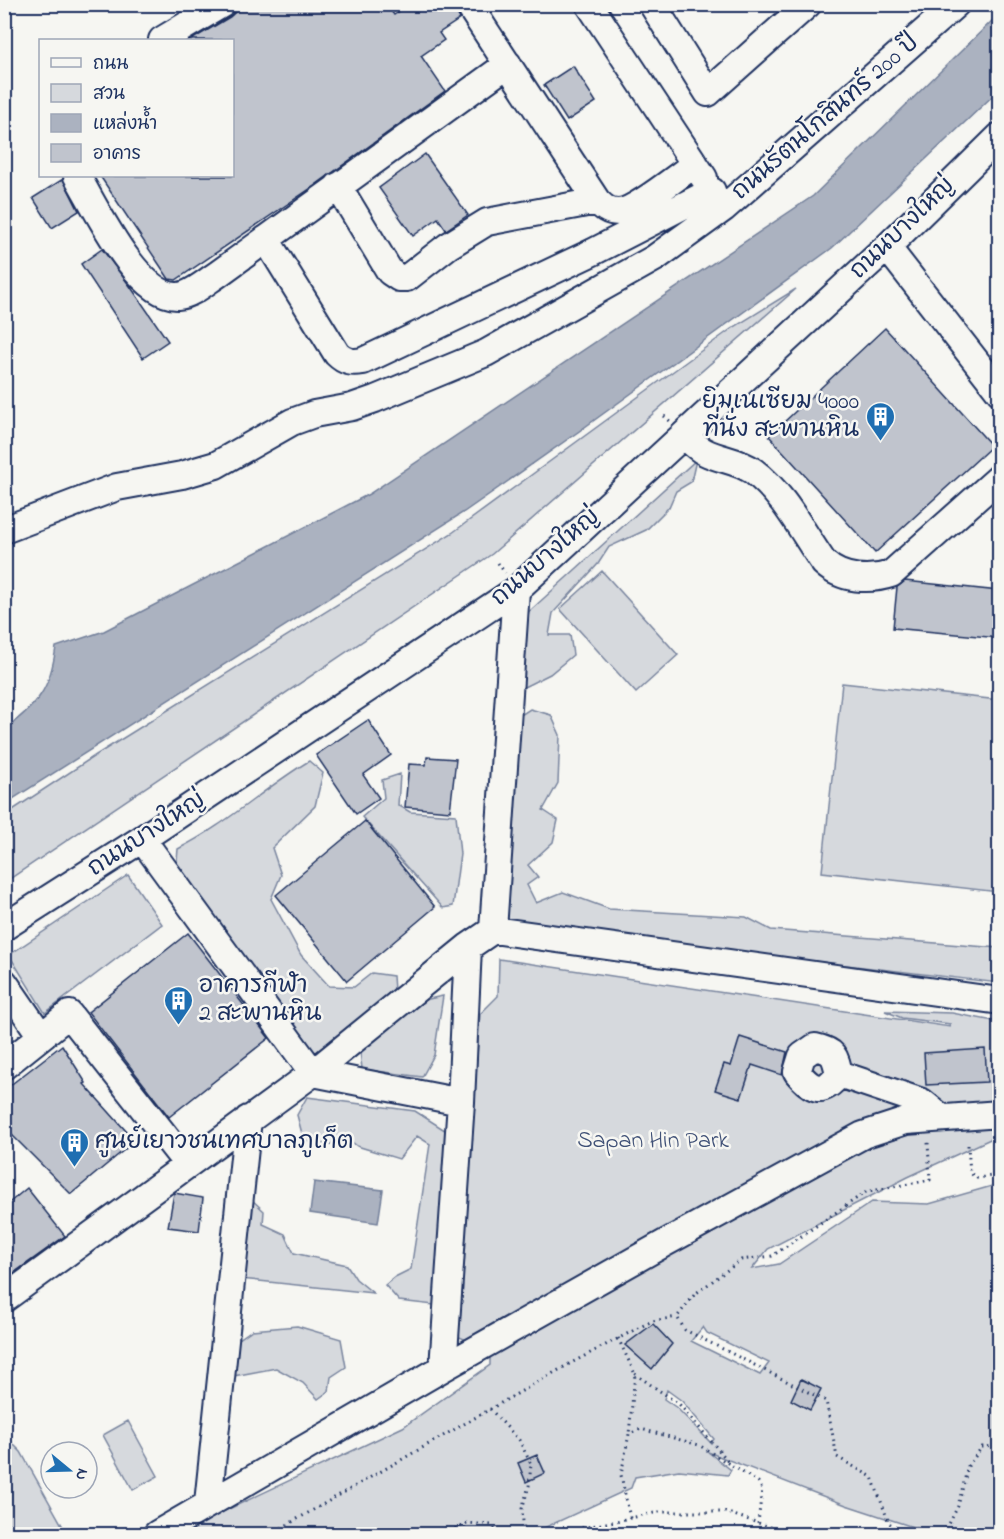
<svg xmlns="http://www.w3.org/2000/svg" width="1004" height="1539" viewBox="0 0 1004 1539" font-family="'Indie Flower','Playpen Sans Thai',sans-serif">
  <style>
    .green { fill: #d6d9dd; stroke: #78849e; stroke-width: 1.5; fill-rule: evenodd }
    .water { fill: #abb2c0; stroke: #717e99; stroke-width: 1.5 }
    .building { fill: #c0c4cd; stroke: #1b2f5e; stroke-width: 1.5 }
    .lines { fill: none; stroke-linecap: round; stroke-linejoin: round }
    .minor-casing { stroke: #1b2f5e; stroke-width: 30 }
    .path { stroke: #1b2f5e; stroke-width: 3; stroke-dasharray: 1.5 4.5; stroke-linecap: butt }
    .minor { stroke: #f6f6f2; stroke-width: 26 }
    .labels { text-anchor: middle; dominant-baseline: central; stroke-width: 5; stroke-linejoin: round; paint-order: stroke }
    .street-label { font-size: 24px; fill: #1b2f5e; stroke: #f6f6f2 }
    .poi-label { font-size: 24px; fill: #1b2f5e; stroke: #f6f6f2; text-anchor: start }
    .park-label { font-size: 24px; fill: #405177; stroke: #f6f6f2 }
  </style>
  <rect width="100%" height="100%" fill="#f6f6f2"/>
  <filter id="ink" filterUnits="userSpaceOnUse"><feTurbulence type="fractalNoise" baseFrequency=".0167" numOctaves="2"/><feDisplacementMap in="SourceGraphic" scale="12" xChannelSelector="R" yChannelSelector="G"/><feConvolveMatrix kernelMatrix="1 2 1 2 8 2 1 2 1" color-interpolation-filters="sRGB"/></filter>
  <g filter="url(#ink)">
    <path class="green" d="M796,289L492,554L5,882V815L96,755L452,533L731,329Z
      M696,460L691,482L676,491L669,507L646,530L609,547L598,564L553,613L549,635H570L573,655L550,674L518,690L522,618Z
      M602,571L678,655L636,693L560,609Z
      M842,683L999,700V892L822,872Z
      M530,709L551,715L560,735L558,783L543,810L558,820L553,842L528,865L538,877L527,885L536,903L563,892L609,909L746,917L771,930L999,948V983L500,924L513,720Z
      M309,761L323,773L315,806L272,848L281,875L271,899L301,955L329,986L354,987L372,973L393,976L394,991L316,1060L176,872L178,849C226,825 264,788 309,761Z
      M400,774L398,805L410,812L456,815L460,854L453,906L443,908L362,817L384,798L382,780Z
      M128,875L162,924L45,1013L9,955Z
      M499,959L950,1027V1024L902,1018L885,1011L952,1013L999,1022V1135L908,1177L768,1249L752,1269L779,1264L872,1202L929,1204L999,1184V1534H949L916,1528L846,1505L708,1452L731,1470L728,1475L679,1470L635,1477L631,1488L531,1534H176L403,1427L490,1365V1329L469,1341L457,1336L480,1014L498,996ZM703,1327L707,1333L769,1363L760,1375L695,1343L691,1341ZM667,1390L682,1401L714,1439L711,1443L677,1408L664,1399Z
      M443,996L434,1055L422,1077L362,1069L360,1050L424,1000Z
      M307,1097L415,1111L451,1134L434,1305L399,1301L385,1285L395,1277L411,1269L430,1144L417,1136L399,1159L357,1146L342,1134L330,1145L304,1141L297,1115Z
      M250,1198L264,1211L263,1224L285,1234L294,1253L347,1265L356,1279L373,1293L241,1279Z
      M297,1326L341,1339L346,1367L331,1377L329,1391L318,1399L303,1383L276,1368L228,1377V1347L252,1330Z
      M128,1421L158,1476L133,1490L103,1435Z
      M4,1435L21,1452L67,1534H5Z"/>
    <path class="water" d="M999,14V90L832,248L578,432L464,512L5,804V729C38,704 50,690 56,647L104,631L369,494L813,196Z
      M314,1182L383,1190L378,1223L310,1213Z"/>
    <path class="building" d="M244,4H386L394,15L410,4H452L460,19L439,33L444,40L421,56L445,91L314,186L176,280L169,279L100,176H232V40H191L230,17Z
      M573,66L596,102L567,121L544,85Z
      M425,154L468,215L446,230L438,218L413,236L379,188Z
      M63,179L79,211L52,228L33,198Z
      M102,249L130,286L168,341L143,358L81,264Z
      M885,328L992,446L875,553L769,436Z
      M905,581L999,591V638L893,628L897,587Z
      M368,720L391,755L363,775L379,798L356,814L316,755Z
      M427,757L456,759L450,811L405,807L409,764L426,765Z
      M365,821L435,907L347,981L276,895Z
      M188,933L269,1038L169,1117L88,1012Z
      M740,1037L787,1052L782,1075L752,1065L741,1098L715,1090L724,1064L731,1066Z
      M62,1045L86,1083L84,1084L135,1141L71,1194L4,1127V1090Z
      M985,1049L987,1082L926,1085L924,1053Z
      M27,1188L65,1236L4,1280V1207Z
      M174,1193L203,1198L199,1231L168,1227Z
      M653,1324L672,1344L652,1369L625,1345Z
      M801,1379L821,1389L810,1410L791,1400Z
      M537,1455L545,1473L526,1482L518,1463Z"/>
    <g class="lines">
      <defs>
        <path id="minor" d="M468,4L597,201C603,207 608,212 618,212C634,212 680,174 695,164
          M589,4L704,178
          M652,4L708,93L808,4
          M162,40L222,4
          M77,176C95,206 138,298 178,296C192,295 207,281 218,274L508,64
          M338,186L390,272L399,278H407L448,246L487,222L597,201
          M266,239L337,354C345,362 352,363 363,361L593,252L712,191
          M887,247L1000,392
          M684,435C690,441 697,448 705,452C721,460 737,460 753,471C784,494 802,532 824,563C842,580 870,581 891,574L1000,477
          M4,530L117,487L182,475L216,465L292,422L314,414L352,407L375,399L486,353L655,258L724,208L956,4
          M142,839L313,1073L461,1102
          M4,927L142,839L516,590L887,247L1000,136
          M493,930L516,590
          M4,982L41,1036
          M4,1066L69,1014L187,1164
          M839,1074C823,1095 813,1091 797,1072L802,1056L815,1047C834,1051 835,1055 839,1074L922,1102L942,1118
          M4,1299L313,1073L468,947L493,930L1000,1001
          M443,1368L461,1102L468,947
          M208,1503L248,1119
          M157,1534L443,1368L665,1243L863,1135L906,1121L1000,1114"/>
      </defs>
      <use href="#minor" class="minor-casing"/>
      <path class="path" d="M664,416L670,421
        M498,563L505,573
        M968,1145L970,1173L977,1178L1000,1175
        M618,1338L635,1374L629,1434
        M635,1374L679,1404L729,1462
        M490,1409L519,1440L531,1464L529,1486L522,1509L524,1534
        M630,1518L621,1475L629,1434L641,1429L699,1445L758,1482L762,1489L758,1523
        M271,1534L571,1363L652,1321L677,1317
        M444,1534L467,1523L491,1525L498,1534
        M565,1534L582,1528L659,1512H725L791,1534
        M906,1534L889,1523L872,1477L837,1457L826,1401L685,1330L677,1317L695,1294L741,1260L772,1256L866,1192L930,1180L928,1142
        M944,1534L958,1506L968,1466L982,1447L1000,1446"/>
      <use href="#minor" class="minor"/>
    </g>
  </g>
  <defs>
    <symbol id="building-pin" viewBox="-11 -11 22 30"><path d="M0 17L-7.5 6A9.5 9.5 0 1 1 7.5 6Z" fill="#1f6fb2" stroke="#f6f6f2"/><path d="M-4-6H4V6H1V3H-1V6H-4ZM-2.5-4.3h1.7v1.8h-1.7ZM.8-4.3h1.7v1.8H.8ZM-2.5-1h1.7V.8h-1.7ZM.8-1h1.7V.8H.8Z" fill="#fff"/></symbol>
  </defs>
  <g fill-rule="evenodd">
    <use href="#building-pin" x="864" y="400" width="33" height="45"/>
    <use href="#building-pin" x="162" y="984" width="33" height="45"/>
    <use href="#building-pin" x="58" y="1126" width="33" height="45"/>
  </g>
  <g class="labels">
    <g class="street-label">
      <text transform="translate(826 118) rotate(-41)">ถนนรัตนโกสินทร์ 200 ปี</text>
      <text transform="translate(903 229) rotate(-44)">ถนนบางใหญ่</text>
      <text transform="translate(546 558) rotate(-41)">ถนนบางใหญ่</text>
      <text transform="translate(147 835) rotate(-33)">ถนนบางใหญ่</text>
    </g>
    <g class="poi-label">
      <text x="859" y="402" text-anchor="end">ยิมเนเซียม 4000<tspan x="859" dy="28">ที่นั่ง สะพานหิน</tspan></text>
      <text x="199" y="986">อาคารกีฬา<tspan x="199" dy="28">2 สะพานหิน</tspan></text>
      <text x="95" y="1142">ศูนย์เยาวชนเทศบาลภูเก็ต</text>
    </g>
    <g class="park-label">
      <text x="653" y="1141">Sapan Hin Park</text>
    </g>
  </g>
  <rect width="1004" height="1539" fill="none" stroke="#f6f6f2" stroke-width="24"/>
  <rect x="12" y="12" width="980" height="1515" fill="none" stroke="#1b2f5e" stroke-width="2" filter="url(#ink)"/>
  <rect x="39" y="39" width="195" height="138" fill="#f6f6f2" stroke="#9ea6b7" stroke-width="1.5"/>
  <rect x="51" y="58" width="30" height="9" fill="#f6f6f2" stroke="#9ea6b7" stroke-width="1.5"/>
  <text x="93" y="69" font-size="18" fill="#1b2f5e">ถนน</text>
  <rect x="51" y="84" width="30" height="18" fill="#d6d9dd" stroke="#9ea6b7" stroke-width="1.5"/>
  <text x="93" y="99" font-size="18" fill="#1b2f5e">สวน</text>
  <rect x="51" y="114" width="30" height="18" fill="#abb2c0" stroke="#9ea6b7" stroke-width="1.5"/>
  <text x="93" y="129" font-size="18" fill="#1b2f5e">แหล่งน้ำ</text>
  <rect x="51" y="144" width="30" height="18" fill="#c0c4cd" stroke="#9ea6b7" stroke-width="1.5"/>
  <text x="93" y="159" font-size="18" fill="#1b2f5e">อาคาร</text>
  <g transform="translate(69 1470) rotate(109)"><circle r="28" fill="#f6f6f2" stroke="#9ea6b7" stroke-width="1.5"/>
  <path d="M0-4.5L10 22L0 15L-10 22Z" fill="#1f6fb2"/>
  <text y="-9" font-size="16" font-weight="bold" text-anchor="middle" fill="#1b2f5e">N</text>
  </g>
</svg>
